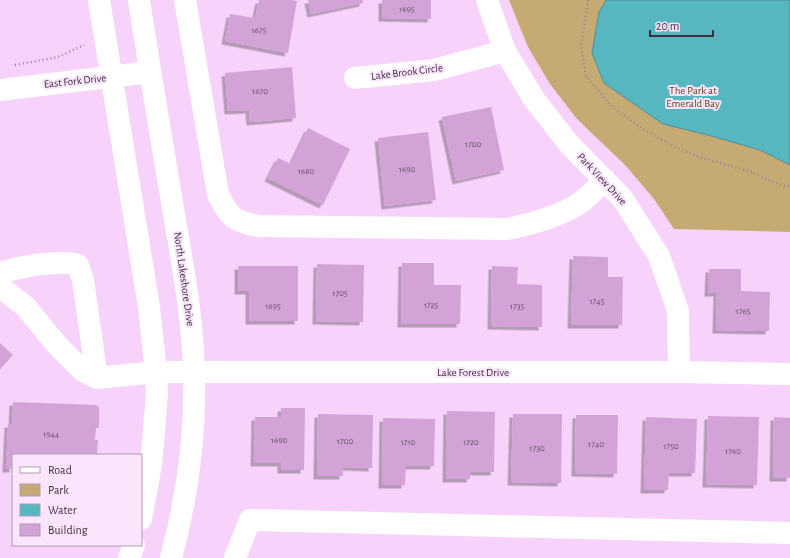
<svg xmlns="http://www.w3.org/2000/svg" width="790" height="558" viewBox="0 0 790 558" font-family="'Alegreya Sans',sans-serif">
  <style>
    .green { fill: #c6aa74 }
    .water { fill: #56b7c0; stroke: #4f8e9a }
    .building { fill: #d3a3d8; filter: url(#shadow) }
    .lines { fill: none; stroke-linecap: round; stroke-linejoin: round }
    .path { stroke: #99809c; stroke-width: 2.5; stroke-dasharray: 1 3; stroke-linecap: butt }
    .minor { stroke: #fff; stroke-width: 22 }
    .major { stroke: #fff; stroke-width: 22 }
    .labels { text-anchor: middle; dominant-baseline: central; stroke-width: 4; stroke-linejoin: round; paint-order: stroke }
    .number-label { font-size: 9px; fill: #634d66 }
    .street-label { font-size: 11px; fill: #3e3040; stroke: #fbe5fd }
    .park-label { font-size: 11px; fill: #5d4614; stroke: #fbe5fd }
  </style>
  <defs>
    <filter id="shadow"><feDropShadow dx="-3.5" dy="3.5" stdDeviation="0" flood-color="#0004"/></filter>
  </defs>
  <rect width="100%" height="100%" fill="#f7d2fa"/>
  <path class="green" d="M509,0H790V232L674,229L654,199L626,166L577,119L550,84L528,47Z"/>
  <path class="water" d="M606,0H790V165L760,150L708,135L663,124L604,83L592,53L599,12Z"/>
  <path class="building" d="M259,0H291L297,1L288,53L225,41L230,14L255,18Z
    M308,0H363V3L311,14Z
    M382,0H431V19L382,18Z
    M292,67L296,118L250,122L249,110L228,111L225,73Z
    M491,107L504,170L456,181L442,117Z
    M308,128L350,149L323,205L268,178L278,158L291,164Z
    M428,132L436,200L385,206L378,138Z
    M573,256L608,257V277H623L622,325H571Z
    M402,263H434V285H461L460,324H401Z
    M317,264L364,265L363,322L316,321Z
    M238,266H298V321H249V291H238Z
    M492,266L518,267L517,284L542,285V327L491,326Z
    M709,269H741V291L770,292L769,331L716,330L717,293H708Z
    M0,343L13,355L0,369Z
    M13,402L97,405V407H99V428H96L95,440H98L97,455H13V469H6L8,424H12Z
    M281,408H305L304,470H281V463H254L255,417H281Z
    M447,411L495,412L494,472H471L470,479H446Z
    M318,414L373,415L372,468L343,467V476H317Z
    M513,414H562L561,483L511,482Z
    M576,415H618L617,474L575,473Z
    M708,416L759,417L757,485L706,484Z
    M646,417L697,419L695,473H669L668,490H644Z
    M774,417L790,418V478H773Z
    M383,418L435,419L434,466H406L405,485H382Z"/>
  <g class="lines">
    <path class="path" d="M588,0L581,47L586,76L612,107L641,128L669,144L699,157L752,172L770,181L785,186H790
      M15,65L58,57L84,45"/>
    <path class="minor" d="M185,0L218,194C230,218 233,221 259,226L507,229C532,224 559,217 580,203C589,196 597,188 605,180
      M487,0L505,51L534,99L569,144L623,199L659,256L678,311L679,372
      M355,78L434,70L505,51
      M0,90L150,72
      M0,272C7,272 12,269 19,268C31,265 67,260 78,265L83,280L97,378
      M0,287L25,306L57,345L82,370L97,378L156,372H679L790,374
      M235,558L250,520L790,533"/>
    <path class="major" d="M99,0L149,307L156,372L157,394L151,465L141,519
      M139,0C150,72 162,143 174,214C183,267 193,320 194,373C196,436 187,498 171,558
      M129,558L134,545"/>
  </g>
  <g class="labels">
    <g class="number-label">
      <text x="407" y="9">1695</text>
      <text x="259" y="30">1675</text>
      <text x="260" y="91">1670</text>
      <text x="473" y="144">1700</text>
      <text x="407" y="169">1690</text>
      <text x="306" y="171">1680</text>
      <text x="340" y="293">1705</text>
      <text x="597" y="301">1745</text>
      <text x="431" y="305">1725</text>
      <text x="273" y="306">1695</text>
      <text x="517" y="306">1735</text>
      <text x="743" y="311">1765</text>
      <text x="51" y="434">1944</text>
      <text x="279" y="440">1690</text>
      <text x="345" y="441">1700</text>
      <text x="408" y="442">1710</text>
      <text x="471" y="442">1720</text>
      <text x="596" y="444">1740</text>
      <text x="671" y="446">1750</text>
      <text x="537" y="448">1730</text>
      <text x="733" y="451">1760</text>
    </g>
    <g class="street-label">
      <text transform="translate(407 72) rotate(-7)">Lake Brook Circle</text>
      <text transform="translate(75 81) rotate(-6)">East Fork Drive</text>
      <text transform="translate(602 179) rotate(47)">Park View Drive</text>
      <text transform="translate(184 279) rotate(82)">North Lakeshore Drive</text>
      <text x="473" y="372">Lake Forest Drive</text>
    </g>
    <g class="park-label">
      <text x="693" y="90">The Park at<tspan x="693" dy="13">Emerald Bay</tspan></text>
    </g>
  </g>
  <rect x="12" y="454" width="130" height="92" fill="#fbe5fd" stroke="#af9db1"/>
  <rect x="20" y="467" width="20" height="6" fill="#ffffff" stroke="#af9db1"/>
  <text x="48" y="474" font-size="12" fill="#3e3040">Road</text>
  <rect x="20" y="484" width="20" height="12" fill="#c6aa74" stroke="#af9db1"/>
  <text x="48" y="494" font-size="12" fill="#3e3040">Park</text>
  <rect x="20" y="504" width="20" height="12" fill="#56b7c0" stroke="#af9db1"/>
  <text x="48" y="514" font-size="12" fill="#3e3040">Water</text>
  <rect x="20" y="524" width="20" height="12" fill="#d3a3d8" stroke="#af9db1"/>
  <text x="48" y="534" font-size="12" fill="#3e3040">Building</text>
  <path d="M650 30v6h63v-6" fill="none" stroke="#3e3040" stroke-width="2"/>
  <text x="656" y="30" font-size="12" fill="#3e3040" stroke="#fbe5fd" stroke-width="3" paint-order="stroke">20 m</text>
</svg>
